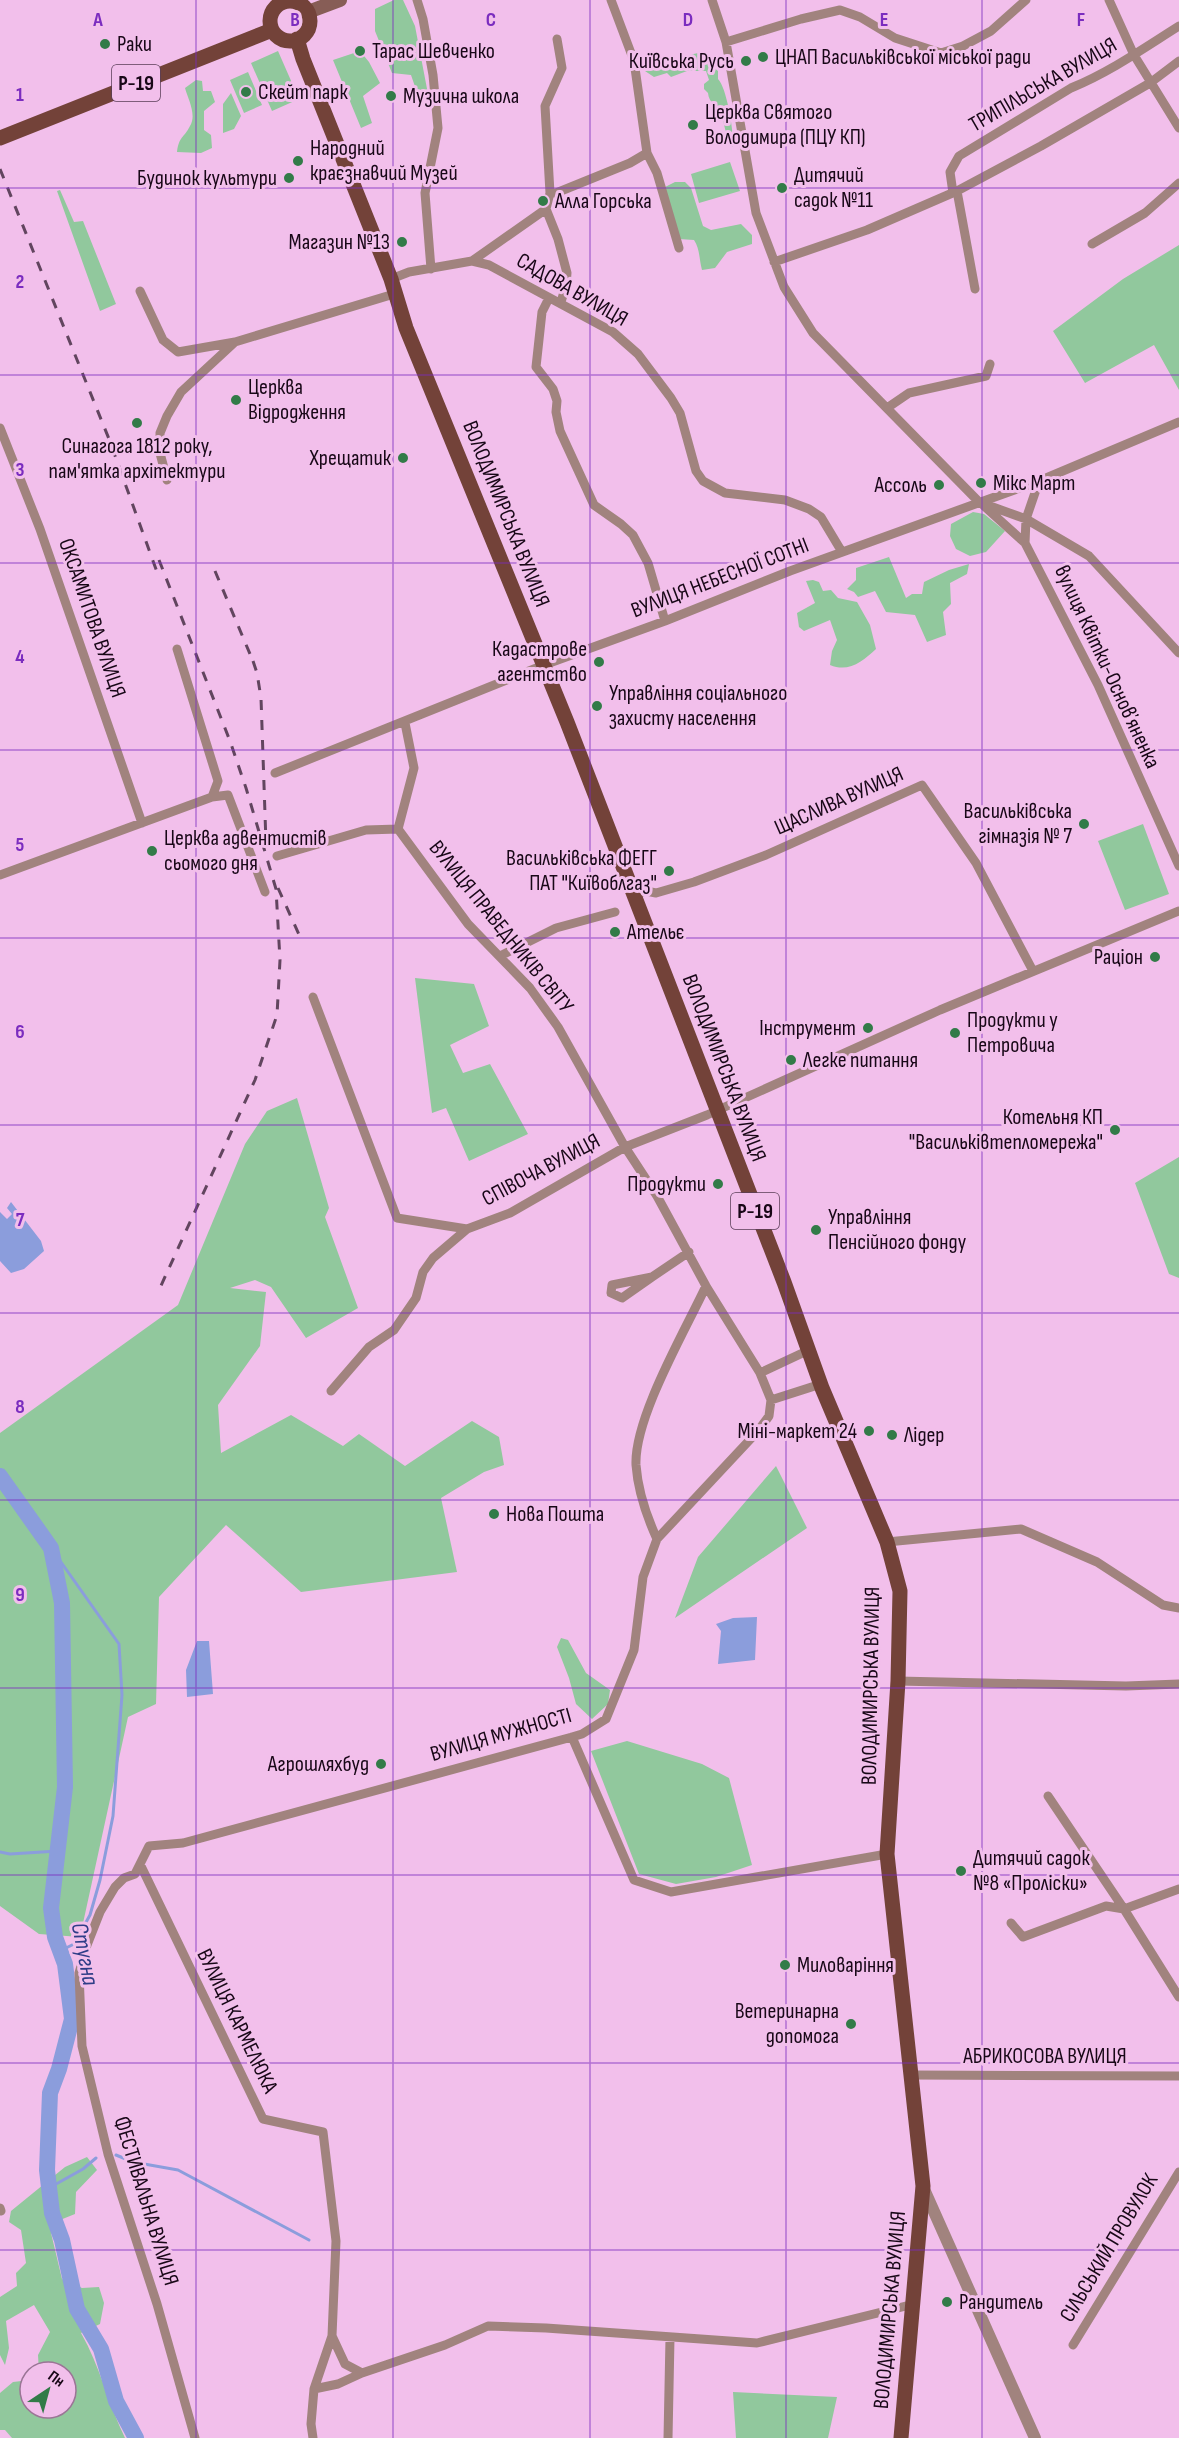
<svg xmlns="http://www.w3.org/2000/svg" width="1179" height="2438" viewBox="0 0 1179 2438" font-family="'Sofia Sans Condensed',sans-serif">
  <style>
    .green { fill: #91c89d }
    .water { fill: #8b9ddc }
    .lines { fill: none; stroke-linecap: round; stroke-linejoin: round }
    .stream { stroke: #8b9ddc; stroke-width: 3 }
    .river { stroke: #8b9ddc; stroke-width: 16 }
    .minor { stroke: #a1837e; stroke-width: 9 }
    .tertiary { stroke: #a1837e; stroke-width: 12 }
    .secondary { stroke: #875d56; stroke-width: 14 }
    .primary { stroke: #734239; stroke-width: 15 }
    .rail { stroke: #62455f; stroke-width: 3; stroke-dasharray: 10 10; stroke-linecap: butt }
    .grid { fill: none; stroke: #7b2cbf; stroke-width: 1.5; stroke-opacity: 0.55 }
    .poi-dot { fill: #327b48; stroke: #f2bfeb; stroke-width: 2 }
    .labels { text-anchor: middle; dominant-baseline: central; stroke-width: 6; stroke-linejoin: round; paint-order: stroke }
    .shield { fill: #f2bfeb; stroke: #593e57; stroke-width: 1.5 }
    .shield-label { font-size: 21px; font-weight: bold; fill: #180717 }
    .poi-label { font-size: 22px; fill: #180717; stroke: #f2bfeb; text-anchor: start }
    .street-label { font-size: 22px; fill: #180717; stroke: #f2bfeb }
    .water-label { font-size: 24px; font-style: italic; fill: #2e3d87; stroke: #f2bfeb }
    .grid-label { font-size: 20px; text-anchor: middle; font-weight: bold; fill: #7b2cbf; stroke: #f2bfeb; stroke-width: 6; stroke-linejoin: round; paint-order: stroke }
  </style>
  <rect width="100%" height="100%" fill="#f2bfeb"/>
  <path class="green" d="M394,0H403L415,26L428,94L420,101L411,75L392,73L375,31V9Z
    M278,51L299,99L272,111L251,63Z
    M360,51L369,62L380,83L363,96L372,123L361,128L333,60Z
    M698,53L718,71V79C727,88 734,133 733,147L730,146C726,136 725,124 720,113C716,105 709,103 708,93L704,89V84L709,80L706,71H687L671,77L667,73L654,77L645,71L647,65Z
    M248,72L262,105L244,113L230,80Z
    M196,80L202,81L203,91H211L215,102L204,111V130L211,135L212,148L201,153L177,152C179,136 184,138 190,126C197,115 188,99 185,88Z
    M231,93L241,116L234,129L223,133V104Z
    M730,162L740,191L699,203L691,174Z
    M675,182H685L691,188L703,226L711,230L741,224L752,235V244L727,252L715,268L702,270C699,259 700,249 694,240L679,239L663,188Z
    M60,190L74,222L83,221L116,304L100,311L57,191Z
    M1179,245V390L1154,345L1085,383L1053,331L1123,279Z
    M973,512L984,514L1005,531L986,552L970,556L956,549L950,536L951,524Z
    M889,557L906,598L912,594H922L924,582L949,570L969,564L967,574L950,583L951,604L943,612L946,635L927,642L915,615L886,612L875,591L858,597L854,592L847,589L856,580V568Z
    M813,580L819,582L823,591L831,590L838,598L857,602L870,625L876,649C863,661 849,673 830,665L832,651L837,640L830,620L804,631L799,627L797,613L815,603L806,581Z
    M1143,824L1169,894L1125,910L1098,841Z
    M415,978L474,984L489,1026L450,1045L463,1073L490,1064L528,1134L469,1161L446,1108L432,1113Z
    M297,1098L329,1208L325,1217L358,1308L306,1338L271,1287L255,1280L230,1288L266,1292L260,1346L218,1405L221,1453L291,1415L343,1446L359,1434L405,1466L472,1421L499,1437L504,1465L484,1472L441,1498L457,1572L301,1592L226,1525L159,1597L156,1704L128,1717L80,1937L39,1934L0,1906V1433L178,1305L245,1144L267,1111Z
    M1179,1157V1278L1169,1274L1135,1183Z
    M776,1466L807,1528L675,1618L698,1557Z
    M561,1638L568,1640L586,1673L610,1690L608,1704L592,1719L576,1704L569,1678L557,1647Z
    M627,1741L702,1764L729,1778L752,1865L716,1877L676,1884L639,1874L591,1751Z
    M87,2157L97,2170L76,2192L75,2214L60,2220L51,2233L62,2279L82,2288L99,2287L104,2303L100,2324L81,2333C100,2366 108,2403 125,2438H12L5,2430H0V2393L13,2382L30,2380V2408H66V2372H39L38,2355L50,2332L34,2305L6,2321L9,2348L5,2365L0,2355V2297L17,2286L16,2273L26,2263L21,2230L9,2222L11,2211L65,2167Z
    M733,2392L837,2397L828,2438H736Z"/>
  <path class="water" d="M11,1202L41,1241L44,1251L24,1269L11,1273L0,1261V1212L7,1219L12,1214L7,1208Z
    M757,1617L755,1660L718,1664L721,1631L716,1624L733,1618Z
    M197,1641H209L213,1694L187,1697L186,1670Z"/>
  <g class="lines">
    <path class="stream" d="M51,1548L119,1644L122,1695L113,1816L100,1880L90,1915L74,1944L62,1950
      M0,1852L10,1854L58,1851
      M116,2155L133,2162L178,2170L309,2240
      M49,2188L83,2169L96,2158"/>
    <path class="river" d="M0,1476L51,1548L62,1603L65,1787L51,1908L55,1937L65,1964L72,2019L59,2069L50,2093L47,2170L52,2213L62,2240L77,2309L101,2349L116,2401L136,2438"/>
    <path class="minor" d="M417,0L423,19L433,75L438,128L425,193L431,269
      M611,0L634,61L647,153L657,173L679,248
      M712,0L726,42L756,213L784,287L813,333L979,502L1026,519L1089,556L1179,653
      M1109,0L1134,55L1179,128
      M557,39L562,68L545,106L550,193L546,209L558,239L567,273L566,285L561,302
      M726,42L801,19L840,10L860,17L895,38L941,53L963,46L991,31L1026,0
      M957,191L975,289
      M550,193H556L630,163L647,153
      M953,193L950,172L959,156L1071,88C1110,72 1144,48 1179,26
      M1092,244L1145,213L1179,183
      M472,261L546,209
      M774,262L867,230L957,191L1041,146L1150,83L1179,61
      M391,279L409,272L472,261L489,265L613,332L638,354L671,398L680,413L696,471L703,481L725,493L785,500L809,509L821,517L842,552
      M140,291L163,340L178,352L235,342
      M549,298L542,312L536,367L553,389L557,401L556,412L560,431L594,505L621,524L633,535L648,563L665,621
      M887,408L909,393L986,376L990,364
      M0,428L40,529L142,823
      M167,480L160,453V433L167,416L181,392L235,342L394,294
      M1039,481L1026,519L1025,543L1098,685L1179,866
      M984,506L1025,543
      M177,649L218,781L212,797
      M275,773L544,665L665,621L790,571L1039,481L1179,422
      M398,829L414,768L405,723
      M277,856L366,830L398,829L468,924L530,988L558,1027L625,1147L657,1196L706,1286L760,1373
      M0,875L212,797L228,795L265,892
      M633,895L646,891L656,893L694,882L766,855L922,785L976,863L1033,971
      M500,956L556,928L615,912
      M313,997L397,1218L467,1229L510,1213L625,1147L707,1115L940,1010L1179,911
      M652,1277L622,1298L611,1293L612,1285L652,1277L689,1252
      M809,1350L760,1373L771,1400L821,1384
      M331,1391L369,1347L394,1330L416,1298L423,1272L433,1258L467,1229
      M657,1539C646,1515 638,1492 636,1465C634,1418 685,1331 706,1286
      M887,1542L1021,1529L1097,1562L1163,1605L1179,1608
      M898,1681L1126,1686L1179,1684
      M572,1737L634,1880L671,1892L887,1854
      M1048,1796L1124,1909L1179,1997
      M140,1864L263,2119L323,2132L336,2241L332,2336L314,2389L311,2424L313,2438
      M1011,1923L1023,1937L1106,1906L1124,1909L1179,1889
      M910,2075L1179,2076
      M0,2208L1,2211
      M332,2336L345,2364L362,2373
      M1073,2345L1179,2172
      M314,2389L338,2384L362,2373L445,2345L488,2326L546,2328L757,2343L914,2304
      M195,2438L157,2304L108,2154L82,2046L79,1973L87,1945L100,1912L115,1887L124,1878L135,1874L149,1846L183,1843L572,1737L582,1734L606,1719L634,1650L643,1577L657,1539L758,1431L769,1416L771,1400
      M668,2438L670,2338"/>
    <path class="tertiary" d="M923,2187L1035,2438"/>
    <path class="secondary" d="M308,12L340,0"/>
    <path class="primary" d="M270 21a20 20 0 1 1 40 0a20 20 0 1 1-40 0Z
      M297,39L303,59L391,279L406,328L567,722L784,1282L822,1388L887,1542L900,1591L898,1681L887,1854L923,2186L901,2438
      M0,138L272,30"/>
    <path class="rail" d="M0,169L109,439L157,572
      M159,560L230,741L246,788L276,889L280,960L277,1015L255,1080L159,1290
      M215,571L250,654
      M253,661L257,673L261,698L266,843
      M278,888L301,939"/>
  </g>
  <path class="grid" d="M196,0V2438M393,0V2438M590,0V2438M786,0V2438M982,0V2438M0,188H1179M0,375H1179M0,563H1179M0,750H1179M0,938H1179M0,1125H1179M0,1313H1179M0,1500H1179M0,1688H1179M0,1875H1179M0,2063H1179M0,2250H1179"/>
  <g class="poi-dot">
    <circle cx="105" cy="44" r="6"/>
    <circle cx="360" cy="51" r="6"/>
    <circle cx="763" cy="57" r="6"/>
    <circle cx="746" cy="61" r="6"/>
    <circle cx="246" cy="92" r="6"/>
    <circle cx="391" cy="96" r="6"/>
    <circle cx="693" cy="125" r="6"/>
    <circle cx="298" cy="161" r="6"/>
    <circle cx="289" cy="178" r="6"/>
    <circle cx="782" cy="188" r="6"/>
    <circle cx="543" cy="201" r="6"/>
    <circle cx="402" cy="242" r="6"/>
    <circle cx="236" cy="400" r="6"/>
    <circle cx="137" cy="423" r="6"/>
    <circle cx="403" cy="458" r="6"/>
    <circle cx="981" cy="483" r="6"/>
    <circle cx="939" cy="485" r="6"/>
    <circle cx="599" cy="662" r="6"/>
    <circle cx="597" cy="706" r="6"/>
    <circle cx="1084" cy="824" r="6"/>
    <circle cx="152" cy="851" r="6"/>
    <circle cx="669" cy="871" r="6"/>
    <circle cx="615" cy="932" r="6"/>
    <circle cx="1155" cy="957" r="6"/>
    <circle cx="868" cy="1028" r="6"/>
    <circle cx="955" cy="1033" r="6"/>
    <circle cx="791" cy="1060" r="6"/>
    <circle cx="1115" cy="1130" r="6"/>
    <circle cx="718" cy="1184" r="6"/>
    <circle cx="816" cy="1230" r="6"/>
    <circle cx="869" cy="1431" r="6"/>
    <circle cx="892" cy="1435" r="6"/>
    <circle cx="494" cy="1514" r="6"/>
    <circle cx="381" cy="1764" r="6"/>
    <circle cx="961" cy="1871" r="6"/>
    <circle cx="785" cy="1965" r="6"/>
    <circle cx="851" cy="2024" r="6"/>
    <circle cx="947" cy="2302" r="6"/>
  </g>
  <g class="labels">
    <g class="shield">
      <rect x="112" y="65" width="48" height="36" rx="4.5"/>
      <rect x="731" y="1193" width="48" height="36" rx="4.5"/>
    </g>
    <g class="shield-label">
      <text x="136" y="83">Р-19</text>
      <text x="755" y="1211">Р-19</text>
    </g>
    <g class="poi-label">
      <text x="117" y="44">Раки</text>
      <text x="372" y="51">Тарас Шевченко</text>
      <text x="775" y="57">ЦНАП Васильківської міської ради</text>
      <text x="734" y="61" text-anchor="end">Київська Русь</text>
      <text x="258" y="92">Скейт парк</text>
      <text x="403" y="96">Музична школа</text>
      <text x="705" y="112">Церква Святого<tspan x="705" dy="25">Володимира (ПЦУ КП)</tspan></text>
      <text x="310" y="148">Народний<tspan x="310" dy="25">краєзнавчий Музей</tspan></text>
      <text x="794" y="175">Дитячий<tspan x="794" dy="25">садок №11</tspan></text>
      <text x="277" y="178" text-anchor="end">Будинок культури</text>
      <text x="555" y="201">Алла Горська</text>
      <text x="390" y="242" text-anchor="end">Магазин №13</text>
      <text x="248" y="387">Церква<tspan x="248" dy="25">Відродження</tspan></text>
      <text x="137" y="446" text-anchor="middle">Синагога 1812 року,<tspan x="137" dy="25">пам'ятка архітектури</tspan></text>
      <text x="391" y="458" text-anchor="end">Хрещатик</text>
      <text x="993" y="483">Мікс Март</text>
      <text x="927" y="485" text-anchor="end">Ассоль</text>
      <text x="587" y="649" text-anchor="end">Кадастрове<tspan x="587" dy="25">агентство</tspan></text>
      <text x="609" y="693">Управління соціального<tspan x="609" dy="25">захисту населення</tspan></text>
      <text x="1072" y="811" text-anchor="end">Васильківська<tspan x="1072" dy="25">гімназія № 7</tspan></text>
      <text x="164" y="838">Церква адвентистів<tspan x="164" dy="25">сьомого дня</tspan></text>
      <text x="657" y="858" text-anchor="end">Васильківська ФЕГГ<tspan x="657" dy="25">ПАТ "Київоблгаз"</tspan></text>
      <text x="627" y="932">Ательє</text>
      <text x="1143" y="957" text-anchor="end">Раціон</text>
      <text x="967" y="1020">Продукти у<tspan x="967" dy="25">Петровича</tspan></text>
      <text x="856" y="1028" text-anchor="end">Інструмент</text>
      <text x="803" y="1060">Легке питання</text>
      <text x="1103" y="1117" text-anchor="end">Котельня КП<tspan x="1103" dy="25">"Васильківтепломережа"</tspan></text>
      <text x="706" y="1184" text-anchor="end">Продукти</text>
      <text x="828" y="1217">Управління<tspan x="828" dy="25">Пенсійного фонду</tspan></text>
      <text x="857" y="1431" text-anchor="end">Міні-маркет 24</text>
      <text x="904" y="1435">Лідер</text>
      <text x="506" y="1514">Нова Пошта</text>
      <text x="369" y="1764" text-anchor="end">Агрошляхбуд</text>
      <text x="973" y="1858">Дитячий садок<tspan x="973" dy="25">№8 «Проліски»</tspan></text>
      <text x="797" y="1965">Миловаріння</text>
      <text x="839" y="2011" text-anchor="end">Ветеринарна<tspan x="839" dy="25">допомога</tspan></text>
      <text x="959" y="2302">Рандитель</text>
    </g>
    <g class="street-label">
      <text transform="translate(1043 85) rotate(-30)">ТРИПІЛЬСЬКА ВУЛИЦЯ</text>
      <text transform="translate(572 290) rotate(30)">САДОВА ВУЛИЦЯ</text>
      <text transform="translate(506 514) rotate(68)">ВОЛОДИМИРСЬКА ВУЛИЦЯ</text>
      <text transform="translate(720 578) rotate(-21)">ВУЛИЦЯ НЕБЕСНОЇ СОТНІ</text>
      <text transform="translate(92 618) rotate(71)">ОКСАМИТОВА ВУЛИЦЯ</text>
      <text transform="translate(1107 667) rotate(65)">вулиця Квітки-Основʼяненка</text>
      <text transform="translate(839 801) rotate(-24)">ЩАСЛИВА ВУЛИЦЯ</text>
      <text transform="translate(501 927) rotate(51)">ВУЛИЦЯ ПРАВЕДНИКІВ СВІТУ</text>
      <text transform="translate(724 1068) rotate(69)">ВОЛОДИМИРСЬКА ВУЛИЦЯ</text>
      <text transform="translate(541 1170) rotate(-28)">СПІВОЧА ВУЛИЦЯ</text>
      <text transform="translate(871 1686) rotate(-89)">ВОЛОДИМИРСЬКА ВУЛИЦЯ</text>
      <text transform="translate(501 1735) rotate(-16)">ВУЛИЦЯ МУЖНОСТІ</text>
      <text transform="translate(237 2021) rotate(64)">ВУЛИЦЯ КАРМЕЛЮКА</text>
      <text x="1045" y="2056">АБРИКОСОВА ВУЛИЦЯ</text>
      <text transform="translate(146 2201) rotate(73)">ФЕСТИВАЛЬНА ВУЛИЦЯ</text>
      <text transform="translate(1109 2248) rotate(-59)">СІЛЬСЬКИЙ ПРОВУЛОК</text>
      <text transform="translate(890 2310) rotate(-85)">ВОЛОДИМИРСЬКА ВУЛИЦЯ</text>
    </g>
    <g class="water-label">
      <text transform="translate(85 1954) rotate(79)">Стугна</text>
    </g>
  </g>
  <g class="grid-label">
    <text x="98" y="26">A</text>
    <text x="295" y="26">B</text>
    <text x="491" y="26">C</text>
    <text x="688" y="26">D</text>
    <text x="884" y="26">E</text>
    <text x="1081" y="26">F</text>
    <text x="20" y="101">1</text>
    <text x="20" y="288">2</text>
    <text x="20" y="476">3</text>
    <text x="20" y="663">4</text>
    <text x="20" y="851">5</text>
    <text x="20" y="1038">6</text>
    <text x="20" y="1226">7</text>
    <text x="20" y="1413">8</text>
    <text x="20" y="1601">9</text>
  </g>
  <g transform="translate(48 2390) rotate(36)"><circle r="28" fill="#f2bfeb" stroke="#9b7596" stroke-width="1.5"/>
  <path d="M0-4.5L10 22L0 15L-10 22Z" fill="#327b48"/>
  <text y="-9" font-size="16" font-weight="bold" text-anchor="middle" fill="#180717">Пн</text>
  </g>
</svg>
